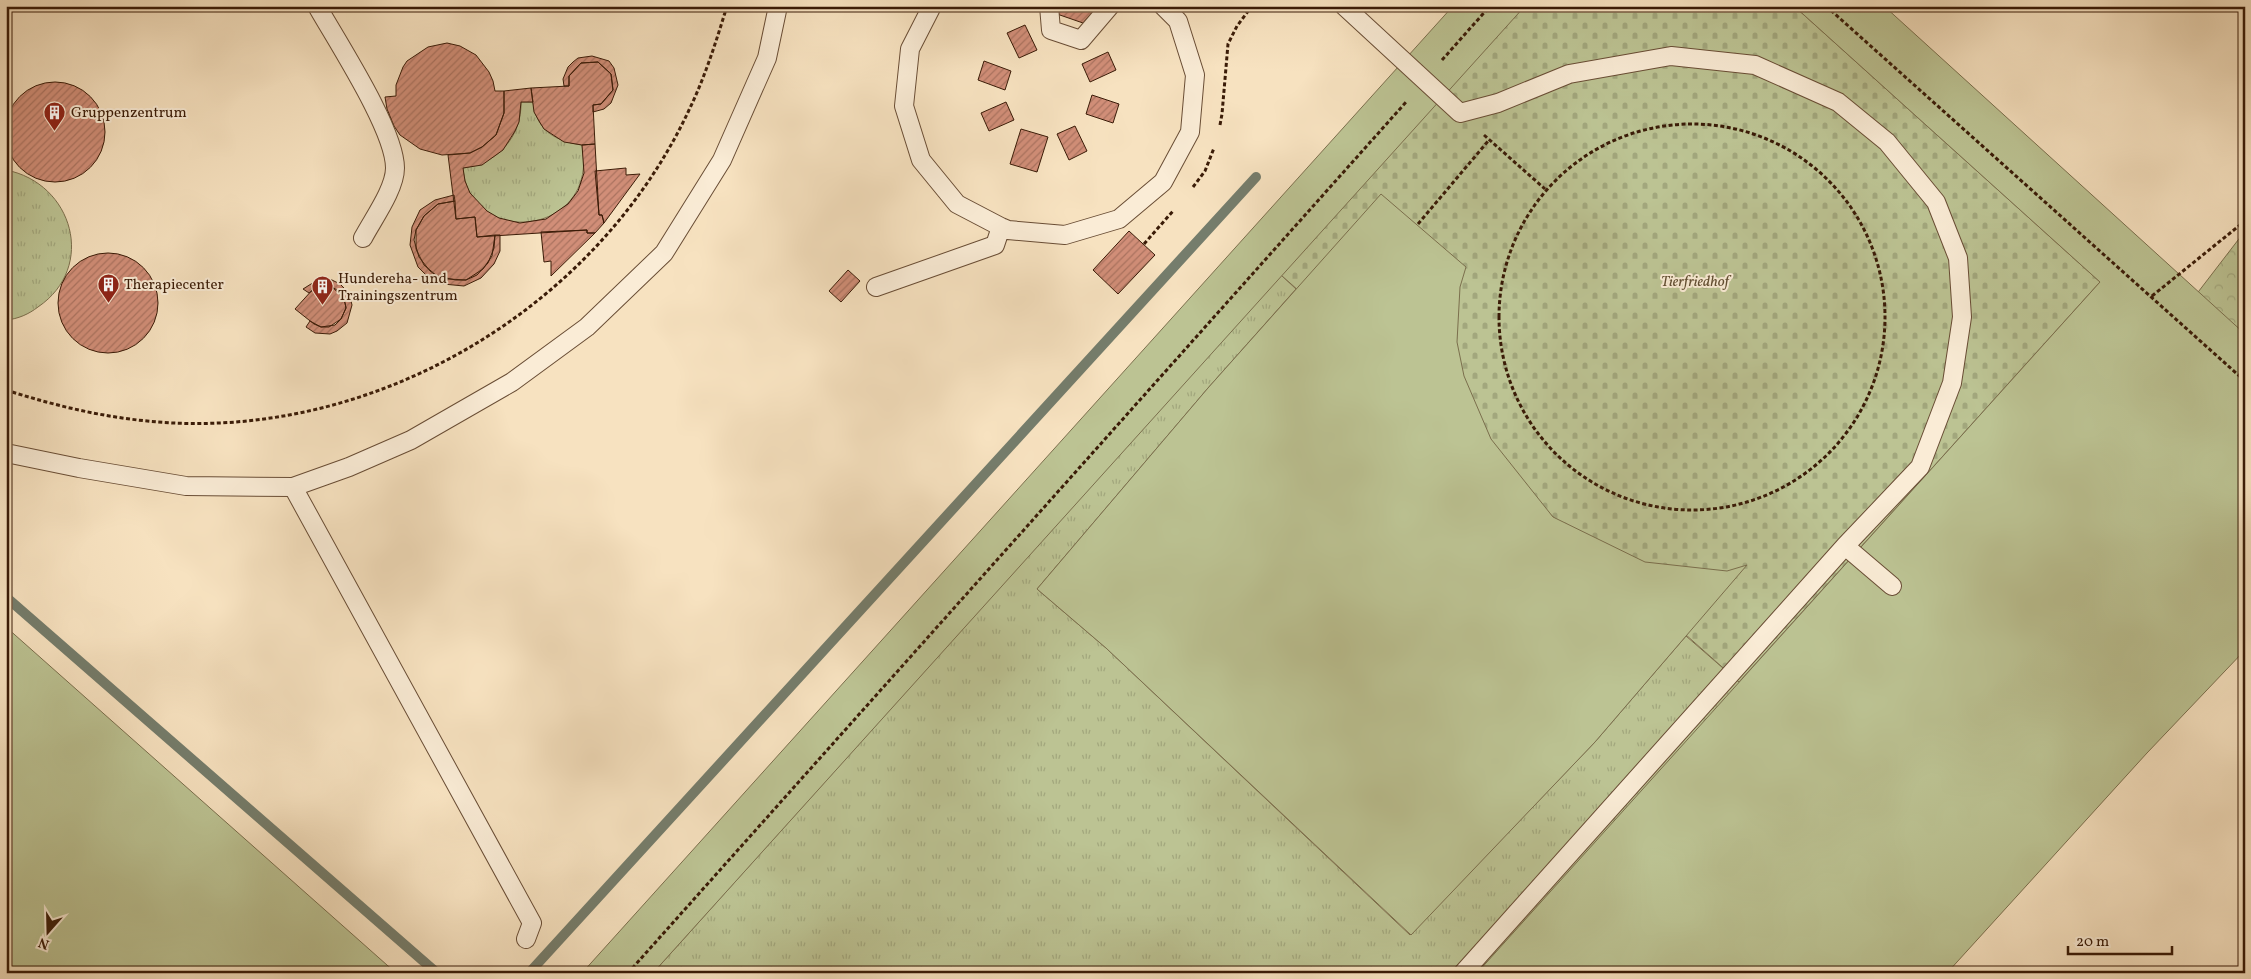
<svg xmlns="http://www.w3.org/2000/svg" width="2251" height="979" font-family="Vollkorn,serif">
  <style>
    .grass { fill: url(#grass-tufts); stroke: #7b6f4d }
    .forest { fill: url(#forest-crowns); stroke: #7b6f4d }
    .cemetery { fill: url(#cemetery-stones); stroke: #7b6f4d }
    .green { fill: #bcc393; stroke: #7b6f4d }
    .lines { fill: none; stroke-linecap: round; stroke-linejoin: round }
    .stream { stroke: #757d6c; stroke-width: 10 }
    .building { fill: url(#building-hatch); stroke: #3a1b07 }
    .service-casing { stroke: #694d35; stroke-width: 20 }
    .path { stroke: #3a1b07; stroke-width: 3; stroke-dasharray: 4 2.5; stroke-linecap: butt }
    .service { stroke: #faecd6; stroke-width: 18 }
    .labels { text-anchor: middle; stroke-width: 4; stroke-linejoin: round; paint-order: stroke }
    .poi-label { font-size: 15px; fill: #3a1b07; stroke: #faecd6; text-anchor: start }
    .park-label { font-size: 15px; font-style: italic; fill: #614d31; stroke: #faecd6 }
  </style>
  <defs>
    <pattern id="grass-tufts" width="24" height="20" patternUnits="userSpaceOnUse" patternTransform="scale(1.25)"><rect width="24" height="20" fill="#bcc393"/><path d="M3 7l-1-3M5 7V3M7 7l1-3M15 17l-1-3M17 17v-4M19 17l1-3" fill="none" stroke="#a2a77d"/></pattern>
    <pattern id="forest-crowns" width="20" height="18" patternUnits="userSpaceOnUse" patternTransform="scale(1.25)"><rect width="20" height="18" fill="#bcc393"/><path d="M2 6a3 3 0 1 1 6 0M12 15a3 3 0 1 1 6 0" fill="none" stroke="#a2a77d"/></pattern>
    <pattern id="cemetery-stones" width="16" height="16" patternUnits="userSpaceOnUse" patternTransform="scale(1.25)"><rect width="16" height="16" fill="#bcc393"/><path d="M2 7V4a2 2 0 0 1 4 0v3zM10 15v-3a2 2 0 0 1 4 0v3z" fill="#a2a77d"/></pattern>
    <pattern id="building-hatch" width="6" height="6" patternUnits="userSpaceOnUse" patternTransform="scale(1.25)"><rect width="6" height="6" fill="#d18e78"/><path d="M-1 1l2-2M0 6l6-6M5 7l2-2" fill="none" stroke="#ab7360"/></pattern>
  </defs>
  <rect width="100%" height="100%" fill="#f7e2c0"/>
  <filter id="stains"><feTurbulence type="fractalNoise" baseFrequency=".004" numOctaves="4"/><feColorMatrix values="0 0 0 0 .2 0 0 0 0 .09 0 0 0 0 .02 0 0 0 .5 -.17"/></filter>
  <radialGradient id="worn" r=".72"><stop offset=".6" stop-color="#630" stop-opacity="0"/><stop offset="1" stop-color="#630" stop-opacity=".3"/></radialGradient>
  <path class="grass" d="M521,102H533C537,131 555,141 582,145C600,236 469,250 463,168C497,164 522,137 521,102Z
    M6,170C73,183 97,267 38,307C29,314 18,319 6,320Z
    M1281,275L1296,289L1208,388L1037,589L1106,648L1410,935L1595,742L1686,636L1739,682L1943,973H653Z"/>
  <path class="forest" d="M2245,231V347L2192,300Z"/>
  <path class="cemetery" d="M1524,6H1794L2100,282L1739,682L1281,275Z"/>
  <path class="green" d="M1453,6H1525L653,973H582Z
    M1794,6H1884L2245,334V650L2147,753L1947,973H1477L2100,282Z
    M1381,194L1466,267L1460,287L1457,342L1464,376L1491,439L1553,517L1645,562L1727,571L1747,565L1595,742L1411,935L1106,648L1037,589L1208,388Z
    M6,627L396,973H6Z"/>
  <g class="lines">
    <path class="stream" d="M6,597L437,973
      M529,973L1256,177"/>
  </g>
  <path class="building" d="M1057,6H1098L1083,23L1057,14Z
    M1025,25L1037,50L1019,58L1007,33Z
    M447,43L460,46L476,55L489,72L493,81L495,91H504V113L496,135L482,147L470,153L442,155L420,149L400,135L394,126L387,109L385,97L396,96V85L403,67L407,61L428,47Z
    M1108,52L1116,70L1090,82L1082,64Z
    M592,56L609,61L614,68L618,85L611,103L604,109L593,112V105L601,104L613,90L611,74L598,62L581,63L569,76V86H564L563,79L568,67L573,62L578,58Z
    M984,61L1011,71L1005,90L978,80Z
    M598,62L611,74L613,90L601,104L593,105L595,144L582,145L564,142L544,129L539,121L534,112L531,88L569,86V76L581,63Z
    M5 132a50 50 0 1 1 100 0a50 50 0 1 1-100 0Z
    M531,88L533,102H521L519,122L515,131L503,150L482,165L463,168L465,181L470,193L487,211L499,218L520,223L546,219L568,204L578,191L584,173L582,145L595,144L599,215H602L604,223L595,233H587V230L477,237L475,217L456,219L448,155L470,153L482,147L496,135L504,113V91Z
    M1092,95L1119,104L1113,123L1086,114Z
    M1006,102L1014,120L989,131L981,113Z
    M1075,126L1087,151L1069,160L1057,134Z
    M1021,129L1048,137L1037,172L1010,164Z
    M626,168V175L640,174L604,223L602,215H599L595,171Z
    M454,195L455,201L438,204L424,216L416,230L414,240L419,257L430,271L437,276L456,280H466L483,269L492,256L495,235H500V251L494,264L481,278L464,286L443,284L428,277L418,267L410,245L412,227L420,210L435,200Z
    M455,201L456,219L475,217L477,237L495,235L494,248L488,263L477,275L466,280L448,279L437,276L424,265L416,249V230L424,216L438,204Z
    M587,230V233H595L551,276V261L544,262L541,232Z
    M1129,231L1155,255L1118,294L1093,270Z
    M58 303a50 50 0 1 1 100 0a50 50 0 1 1-100 0Z
    M848,270L860,281L841,302L829,291Z
    M319,279L332,280L340,284L349,293L352,305L347,323L337,331L330,334L315,333L306,327L310,321L321,327L335,325L341,319L346,308L344,298L332,287L319,286L309,293L303,289Z
    M319,286L332,287L337,290L345,303L346,308L341,319L329,327H321L314,324L295,309L314,288Z"/>
  <g class="lines">
    <defs>
      <path id="service" d="M317,6C338,43 395,130 395,168C395,189 373,219 363,238
        M932,6L910,49L904,106L921,160L957,204L1001,227L1008,230L1065,235L1119,219L1163,182L1190,132L1195,75L1178,21L1163,6
        M1049,6L1051,30L1081,40L1110,6
        M1344,6L1460,113L1498,103L1569,74L1671,56L1755,65L1838,102L1887,142L1936,202L1958,258L1962,317L1952,383L1920,467L1845,546L1463,973
        M876,287L995,245L1001,227
        M6,453L79,468L186,486L293,487L349,467L411,440L512,382L587,327L664,253L722,160L767,58L778,6
        M293,487L532,923L526,939
        M1845,546L1892,586"/>
    </defs>
    <use href="#service" class="service-casing"/>
    <path class="path" d="M1826,6L2245,381
      M1442,60L1490,6
      M1499 317a193 193 0 1 1 386 0a193 193 0 1 1-386 0Z
      M1220,125L1222,114L1228,44L1237,26L1252,6
      M1484,135L1545,189
      M1193,187L1205,171L1214,148
      M1418,224L1489,140
      M1144,244L1173,211
      M2152,296L2245,221
      M6,390C62,408 115,420 173,423C387,433 599,303 689,110C705,77 716,42 727,6
      M628,973L1407,101"/>
    <use href="#service" class="service"/>
  </g>
  <defs>
    <symbol id="building-pin" viewBox="-11 -11 22 30"><path d="M0 17L-7.5 6A9.5 9.5 0 1 1 7.5 6Z" fill="#8f2418" stroke="#faecd6"/><path d="M-4-6H4V6H1V3H-1V6H-4ZM-2.5-4.3h1.7v1.8h-1.7ZM.8-4.3h1.7v1.8H.8ZM-2.5-1h1.7V.8h-1.7ZM.8-1h1.7V.8H.8Z" fill="#fff"/></symbol>
  </defs>
  <g fill-rule="evenodd">
    <use href="#building-pin" x="42" y="100" width="25" height="34"/>
    <use href="#building-pin" x="96" y="272" width="25" height="34"/>
    <use href="#building-pin" x="310" y="274" width="25" height="34"/>
  </g>
  <g class="labels">
    <g class="poi-label">
      <text x="71" y="117">Gruppenzentrum</text>
      <text x="338" y="283">Hundereha- und<tspan x="338" dy="17">Trainingszentrum</tspan></text>
      <text x="124" y="289">Therapiecenter</text>
    </g>
    <g class="park-label">
      <text x="1695" y="286">Tierfriedhof</text>
    </g>
  </g>
  <rect width="2251" height="979" fill="none" stroke="#f7e2c0" stroke-width="25"/>
  <rect x="8" y="8" width="2236" height="964" fill="none" stroke="#3a1b07" stroke-width="2.5"/>
  <rect x="12" y="12" width="2226" height="954" fill="none" stroke="#3a1b07"/>
  <g transform="translate(48 932) rotate(200)" stroke="#faecd6" stroke-width="4" paint-order="stroke">
  <path d="M0-4L9 19L0 12L-9 19Z" fill="#3a1b07"/>
  <text y="-8" font-size="14" font-weight="bold" text-anchor="middle" fill="#3a1b07">N</text>
  </g>
  <path d="M2068 946v8h104v-8" fill="none" stroke="#3a1b07" stroke-width="2.5"/>
  <text x="2076" y="946" font-size="15" fill="#3a1b07" stroke="#faecd6" stroke-width="4" paint-order="stroke">20 m</text>
  <rect width="100%" height="100%" filter="url(#stains)"/>
  <rect width="100%" height="100%" fill="url(#worn)"/>
</svg>
